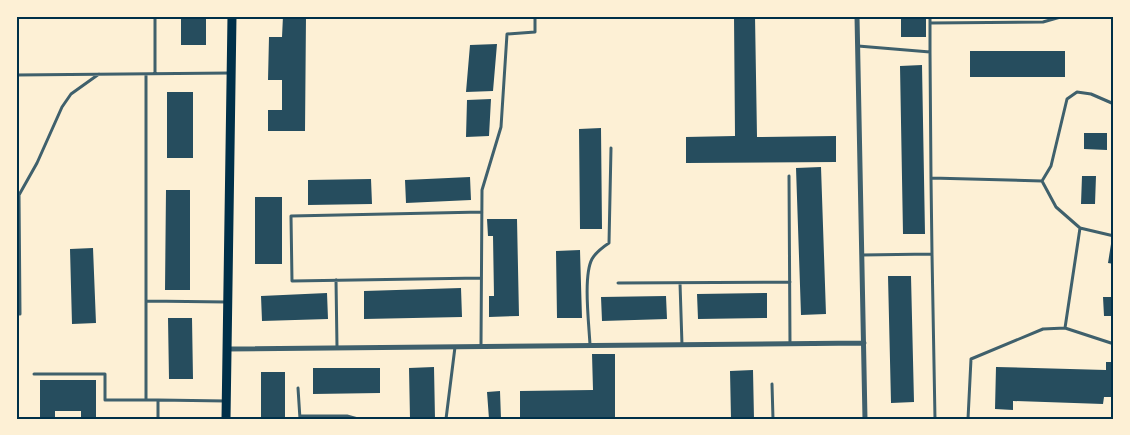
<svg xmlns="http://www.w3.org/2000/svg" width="1130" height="435" font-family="'Sofia Sans Condensed',sans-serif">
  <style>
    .building { fill: #264d5e }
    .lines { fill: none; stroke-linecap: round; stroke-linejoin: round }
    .service { stroke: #3f606c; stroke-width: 3 }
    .minor { stroke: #3f606c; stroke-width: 5 }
    .secondary { stroke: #003049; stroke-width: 9 }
    .neatline { fill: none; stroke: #003049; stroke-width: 2 }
  </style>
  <rect width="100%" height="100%" fill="#fdf0d5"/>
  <path class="building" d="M181,16H206V45H181Z
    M283,16H306L305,131H268V110H282V80H268L269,37H282Z
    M488,16H530V19H488Z
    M734,16H755L757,137L836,136V162L686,163V137L735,136Z
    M901,16H926V37H901Z
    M497,44L493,91L466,92L470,45Z
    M970,51H1065V77H970Z
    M922,65L925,234H903L900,66Z
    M167,92H193V158H167Z
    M491,99L489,136L466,137L467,100Z
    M601,128L602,229H580L579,129Z
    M1084,133H1107V150L1084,149Z
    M821,167L826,314L801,315L796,168Z
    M1082,176H1096L1095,204H1081Z
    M470,177L471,200L406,203L405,180Z
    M371,179L372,204L308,205V180Z
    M166,190H190V290H165Z
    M255,197H282V264H255Z
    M487,219H517L519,316L489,317V296H494L493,236H488Z
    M1111,244H1114V264L1108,263Z
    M93,248L96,323L72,324L70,249Z
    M580,250L582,318H557L556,251Z
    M888,276H911L914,402L891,403Z
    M461,288L462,317L364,319V291Z
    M327,293L328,319L262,321L261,296Z
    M767,293V318L698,319L697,294Z
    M666,296L667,319L602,321L601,297Z
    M1103,297H1114V316H1104Z
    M168,318H192L193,379H169Z
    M592,354H615V419H520V391L593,390Z
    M1106,362H1114V397H1104L1103,404L1013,401V410L995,409L996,367L1106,370Z
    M434,367L435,419H410L409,368Z
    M313,368H380V393L313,394Z
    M753,370L754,419H731L730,371Z
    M261,372H285V419H261Z
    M40,380H96V419H81V411H55V419H40Z
    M500,391L501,419H489L487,392Z"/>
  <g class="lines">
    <path class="service" d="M16,16L17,75
      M155,16V73
      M930,23V16
      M858,46L930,52V23L1043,22L1064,16
      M930,52L931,178
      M146,74V400
      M16,75L231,73
      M789,176L790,344
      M1042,181L1056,207L1080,228L1114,236
      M932,254L935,419
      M862,255L932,254L931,178L1042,181L1051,166L1067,99L1077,92L1091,94L1114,104
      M481,278L292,281L291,216L482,212
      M336,280L337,347
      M618,283L790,282
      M680,283L682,345
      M146,301L227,302
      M16,314H20L19,195L37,163L62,107L71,94L99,74
      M1065,328L1080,228
      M481,345L482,190L501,127L507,34L535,32V16
      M590,345C589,324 583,276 592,259C596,252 603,247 609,243L611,148
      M34,374H105V400H158
      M772,384L773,419
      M298,388L300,419
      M300,416H347L358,419
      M158,419V400L226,401
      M446,419L455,347
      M968,419L971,359L1043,329L1065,328L1114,344"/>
    <path class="minor" d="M857,16L865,419
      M226,349L864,343"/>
    <path class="secondary" d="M226,419L232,16"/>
  </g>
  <rect width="1130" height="435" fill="none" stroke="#fdf0d5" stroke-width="35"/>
  <rect x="18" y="18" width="1094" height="400" class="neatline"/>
</svg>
